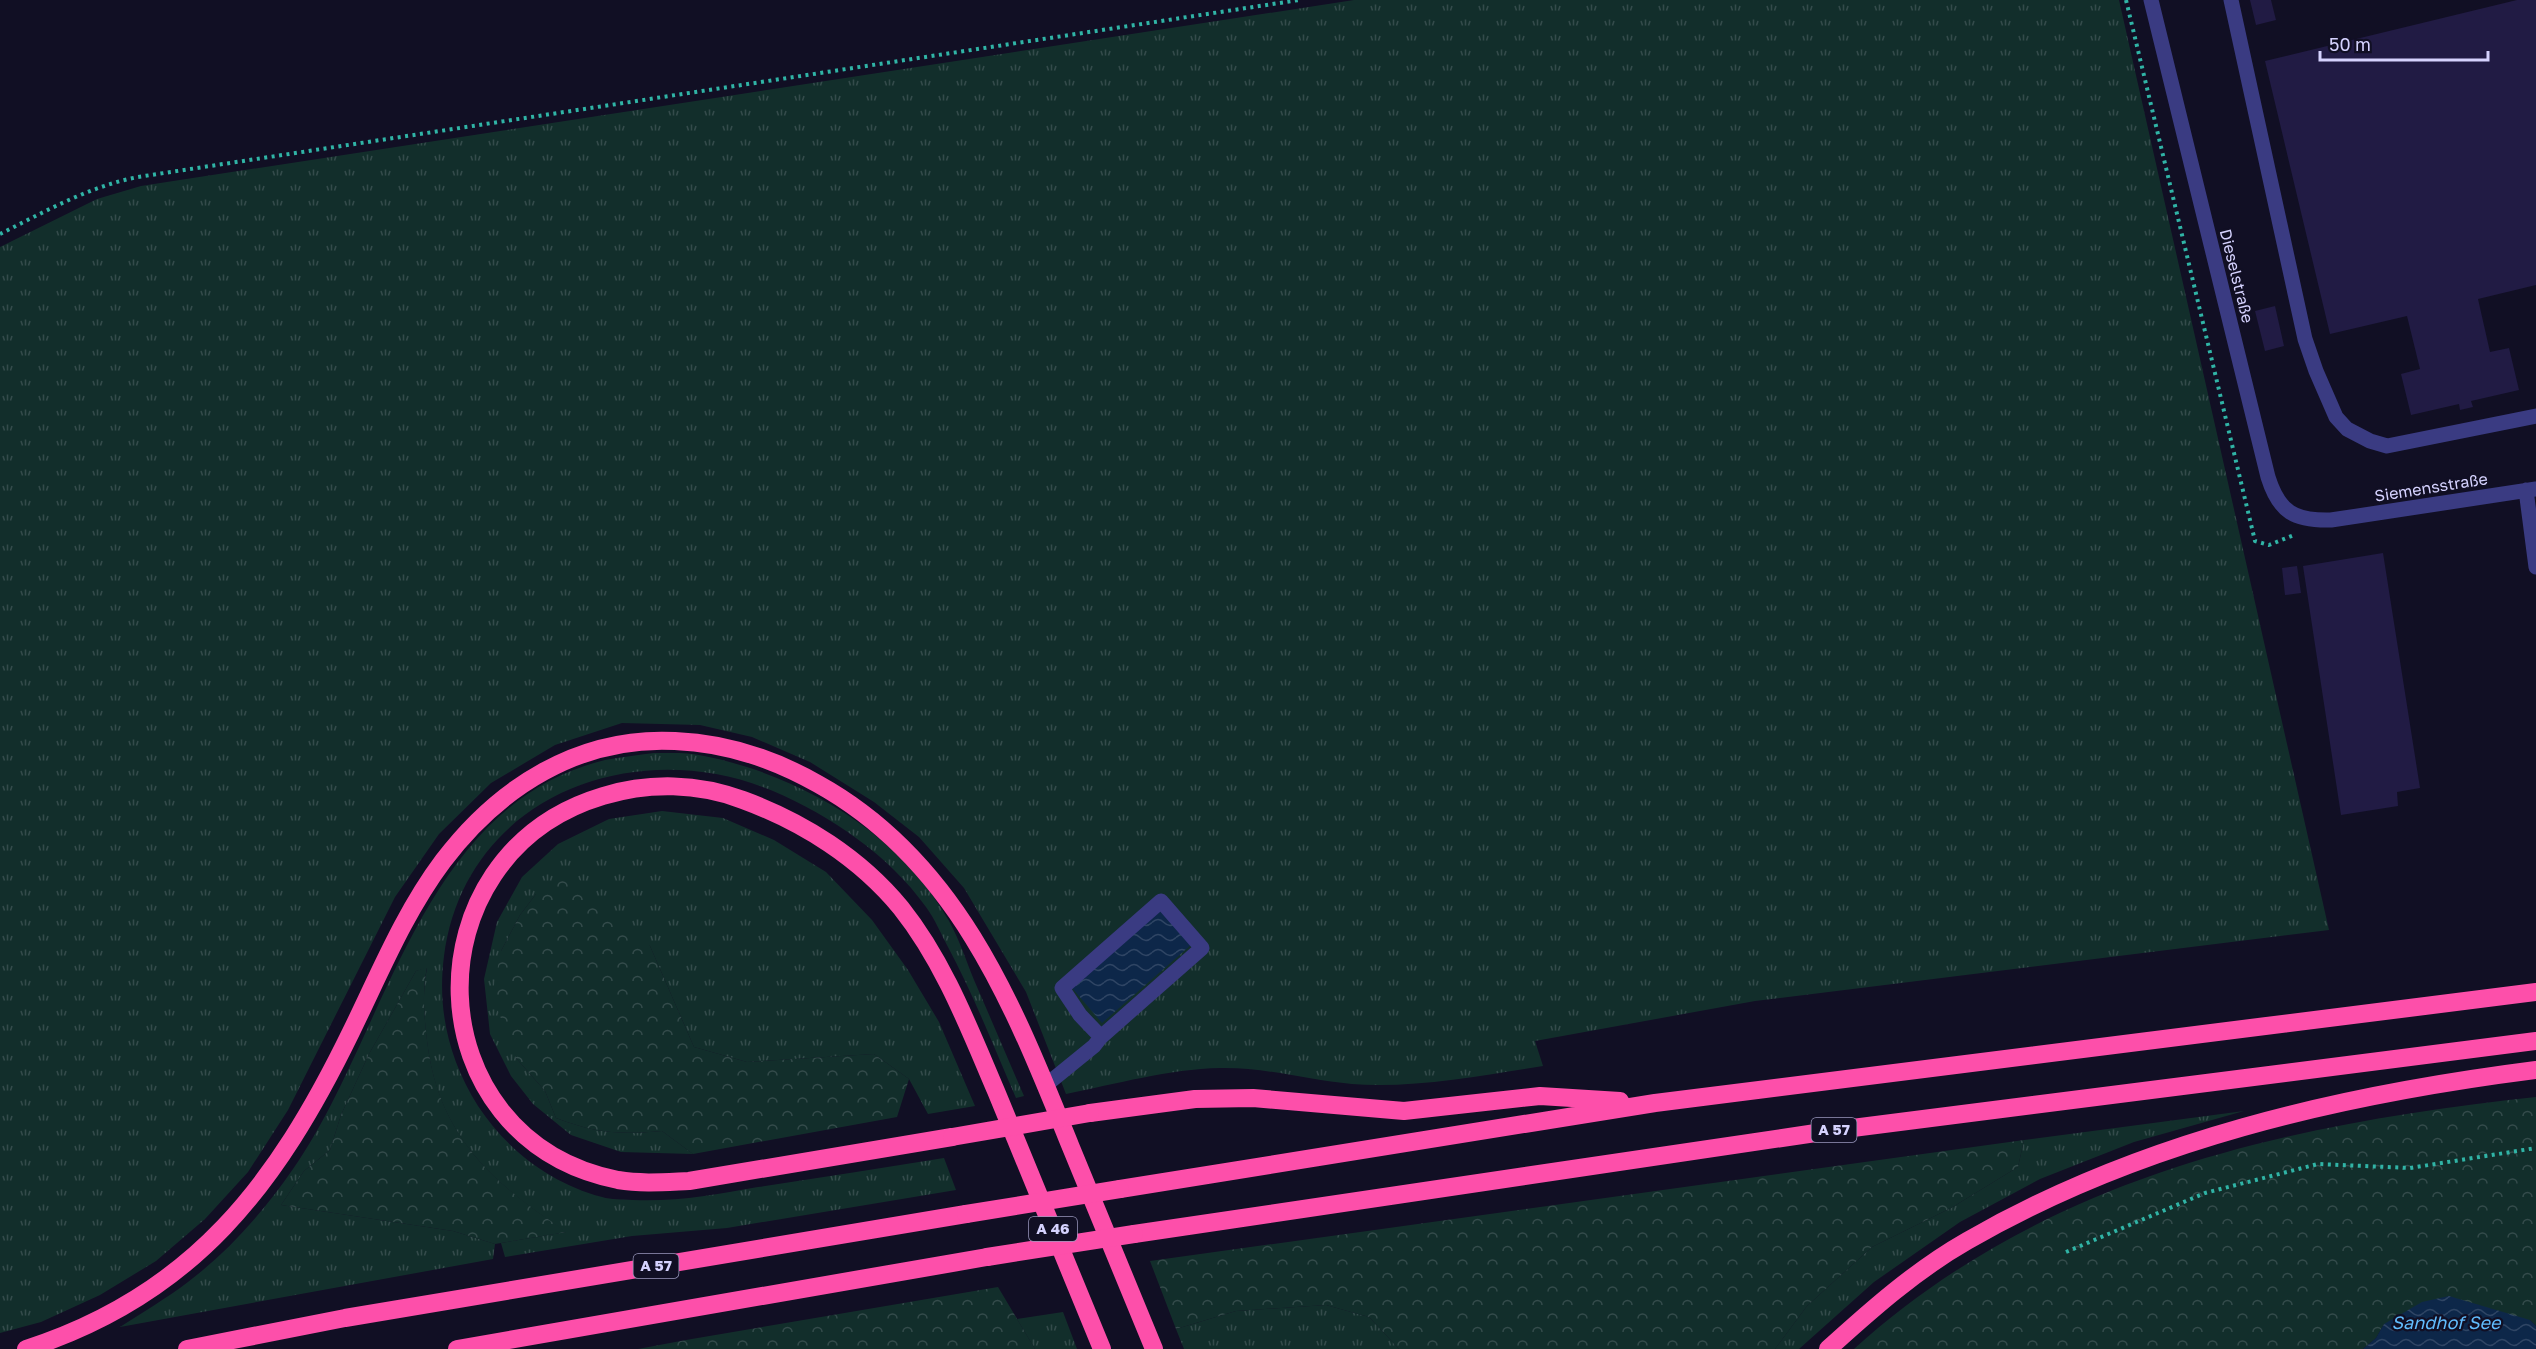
<svg xmlns="http://www.w3.org/2000/svg" width="2536" height="1349" font-family="'Golos Text',sans-serif">
  <style>
    .grass { fill: url(#grass-tufts) }
    .forest { fill: url(#forest-crowns) }
    .water { fill: url(#water-waves) }
    .building { fill: #211b44 }
    .lines { fill: none; stroke-linecap: round; stroke-linejoin: round }
    .path { stroke: #30b4a6; stroke-width: 4; stroke-dasharray: 3 4.5; stroke-linecap: butt }
    .minor { stroke: #3a3b82; stroke-width: 15 }
    .highway { stroke: #fd4faa; stroke-width: 18 }
    .highway-bridge { stroke: #fd4faa; stroke-width: 18 }
    .labels { text-anchor: middle; stroke-width: 4.5; stroke-linejoin: round; paint-order: stroke }
    .shield { fill: #110f24; stroke: #9a98bd; stroke-width: 1.5 }
    .shield-label { font-size: 15px; font-weight: bold; fill: #d5d2fe }
    .street-label { font-size: 16px; fill: #d5d2fe; stroke: #110f24 }
    .water-label { font-size: 18px; font-style: italic; fill: #61bcfd; stroke: #110f24 }
  </style>
  <defs>
    <pattern id="grass-tufts" width="24" height="20" patternUnits="userSpaceOnUse" patternTransform="scale(1.5)"><rect width="24" height="20" fill="#122e2b"/><path d="M3 7l-1-3M5 7V3M7 7l1-3M15 17l-1-3M17 17v-4M19 17l1-3" fill="none" stroke="#344b4b"/></pattern>
    <pattern id="forest-crowns" width="20" height="18" patternUnits="userSpaceOnUse" patternTransform="scale(1.5)"><rect width="20" height="18" fill="#122e2b"/><path d="M2 6a3 3 0 1 1 6 0M12 15a3 3 0 1 1 6 0" fill="none" stroke="#344b4b"/></pattern>
    <pattern id="water-waves" width="16" height="10" patternUnits="userSpaceOnUse" patternTransform="scale(1.5)"><rect width="16" height="10" fill="#0d2749"/><path d="M0 5q4-4 8 0t8 0" fill="none" stroke="#2f4564"/></pattern>
  </defs>
  <rect width="100%" height="100%" fill="#110f24"/>
  <path class="grass" d="M1354,0H2119L2329,930L1755,1001L1535,1041L1543,1066C1484,1075 1412,1089 1352,1084C1307,1080 1265,1067 1220,1068C1169,1069 1116,1084 1066,1094L1026,992L964,888L919,837L874,802L810,762L752,737L700,725L622,723L555,745L491,783L439,834L395,897L288,1110L248,1172L205,1219L156,1261L100,1295L41,1322L0,1333V247L97,199L141,186Z
    M654,753C670,753 688,752 704,756C800,775 900,833 949,921C959,939 966,960 974,980C991,1019 1007,1057 1024,1096L1016,1098C994,1047 974,996 948,947C941,934 935,919 926,907C889,855 831,816 773,791C634,733 465,796 444,956C437,1010 449,1060 478,1106C507,1150 550,1183 602,1197C611,1200 622,1199 632,1200C677,1202 714,1195 758,1187C820,1178 882,1168 944,1158L956,1190L727,1228L632,1236L505,1257L501,1243L566,1232C491,1182 438,1135 427,1041C424,1016 422,993 427,968L416,971L369,1054L341,1115L330,1150L304,1171L281,1205L453,1231L495,1244L493,1259L120,1327C143,1312 167,1298 188,1282C229,1251 264,1211 293,1169C387,1035 419,805 605,760C621,757 638,755 654,753Z
    M662,811L723,818L774,840L826,872L872,920L908,970L939,1022L975,1106L928,1114L909,1079L874,1054L747,1062L694,1047L650,946L536,894L520,915L501,951L516,1058L545,1091L556,1118C595,1133 621,1135 662,1131L693,1154L621,1152L571,1135L533,1104L511,1076L490,1034L484,979L497,922L522,877L558,844L609,819Z
    M2244,1111L2134,1142L2040,1179L1960,1222L1874,1282L1799,1349H1775L1807,1306L1872,1247L1951,1208L2018,1167L2024,1140Z
    M1326,1305L1369,1317L1399,1349H1184L1176,1329L1236,1311Z
    M1063,1312L1077,1349H1035L1017,1319Z"/>
  <path class="forest" d="M572,873L650,946L694,1047L747,1062L874,1054L909,1079L897,1117L693,1154L662,1131C620,1135 595,1133 556,1118L545,1091L516,1058L492,995L501,951L520,915L536,894Z
    M427,967C422,992 424,1015 427,1040C438,1135 491,1182 567,1232L495,1244L453,1231L281,1205L304,1171L330,1150L341,1115L369,1054L416,971Z
    M2536,1097V1326L2530,1320L2384,1324L2376,1338L2363,1349H1854C2045,1176 2287,1124 2536,1097Z
    M2024,1140L2018,1167L1951,1208L1872,1247L1807,1306L1775,1349H1399L1369,1317L1326,1305L1236,1311L1176,1329L1150,1261Z
    M998,1287L1035,1349H638L686,1340Z"/>
  <path class="water" d="M1162,909L1192,944L1102,1023L1072,988Z
    M2449,1296L2530,1320L2536,1326V1349H2363L2376,1338L2384,1324L2422,1302Z"/>
  <path class="building" d="M2250,0H2271L2276,20L2256,25Z
    M2517,0H2536V285L2478,299L2490,352L2509,348L2519,390L2471,401L2473,407L2460,410L2459,404L2411,415L2401,374L2420,369L2407,316L2330,334L2265,61Z
    M2275,306L2284,346L2265,351L2255,311Z
    M2383,553L2420,788L2397,792L2398,806L2341,815L2303,566Z
    M2297,566L2301,593L2285,595L2282,568Z"/>
  <g class="lines">
    <path class="path" d="M2126,0L2255,541L2269,545L2294,535
      M0,234C44,212 90,186 138,177L1299,0
      M2066,1252L2205,1193L2318,1164L2410,1168L2536,1148"/>
    <path class="minor" d="M2151,0L2268,477C2279,512 2294,521 2331,520L2536,489
      M2231,0L2305,339L2316,371L2336,417L2347,429L2370,441L2387,446L2536,416
      M2526,490L2536,567
      M1046,1085L1094,1046L1101,1037L1202,948L1161,901L1062,988L1080,1015L1101,1037"/>
    <path class="highway" d="M1090,1113L1195,1099L1253,1098L1404,1111L1540,1096L1620,1101
      M952,1137L689,1181C665,1182 642,1184 618,1180C413,1139 406,855 603,796C649,782 698,783 743,800C803,822 860,858 901,908C944,962 969,1028 996,1091C1032,1177 1067,1263 1102,1349
      M1120,1189L1655,1103L2536,992
      M1134,1234L1829,1131L2536,1041
      M26,1349C194,1295 277,1184 351,1032C379,975 404,913 443,861C499,787 579,736 675,741C726,743 774,759 818,784C957,861 1013,1004 1070,1145C1098,1213 1126,1281 1154,1349
      M187,1349L345,1318L966,1214
      M457,1349L987,1257
      M1828,1349C1871,1310 1916,1270 1967,1241C2140,1141 2339,1095 2536,1070"/>
    <path class="highway-bridge" d="M952,1137L1090,1113
      M966,1214L1120,1189
      M987,1257L1134,1234"/>
  </g>
  <g class="labels">
    <g class="shield">
      <rect x="1811.5" y="1118" width="45" height="24" rx="4.5"/>
      <rect x="1029" y="1217" width="48" height="24" rx="4.5"/>
      <rect x="633.5" y="1254" width="45" height="24" rx="4.5"/>
    </g>
    <g class="shield-label">
      <text x="1834" y="1135">A 57</text>
      <text x="1053" y="1234">A 46</text>
      <text x="656" y="1271">A 57</text>
    </g>
    <g class="street-label">
      <text transform="translate(2237 276) rotate(76)" y="6">Dieselstraße</text>
      <text transform="translate(2431 487) rotate(-9)" y="6">Siemensstraße</text>
    </g>
    <g class="water-label">
      <text x="2446" y="1329">Sandhof See</text>
    </g>
  </g>
  <path d="M2320 51v9h168v-9" fill="none" stroke="#d5d2fe" stroke-width="3"/>
  <text x="2329" y="51" font-size="18" fill="#d5d2fe" stroke="#110f24" stroke-width="4.5" paint-order="stroke">50 m</text>
</svg>
